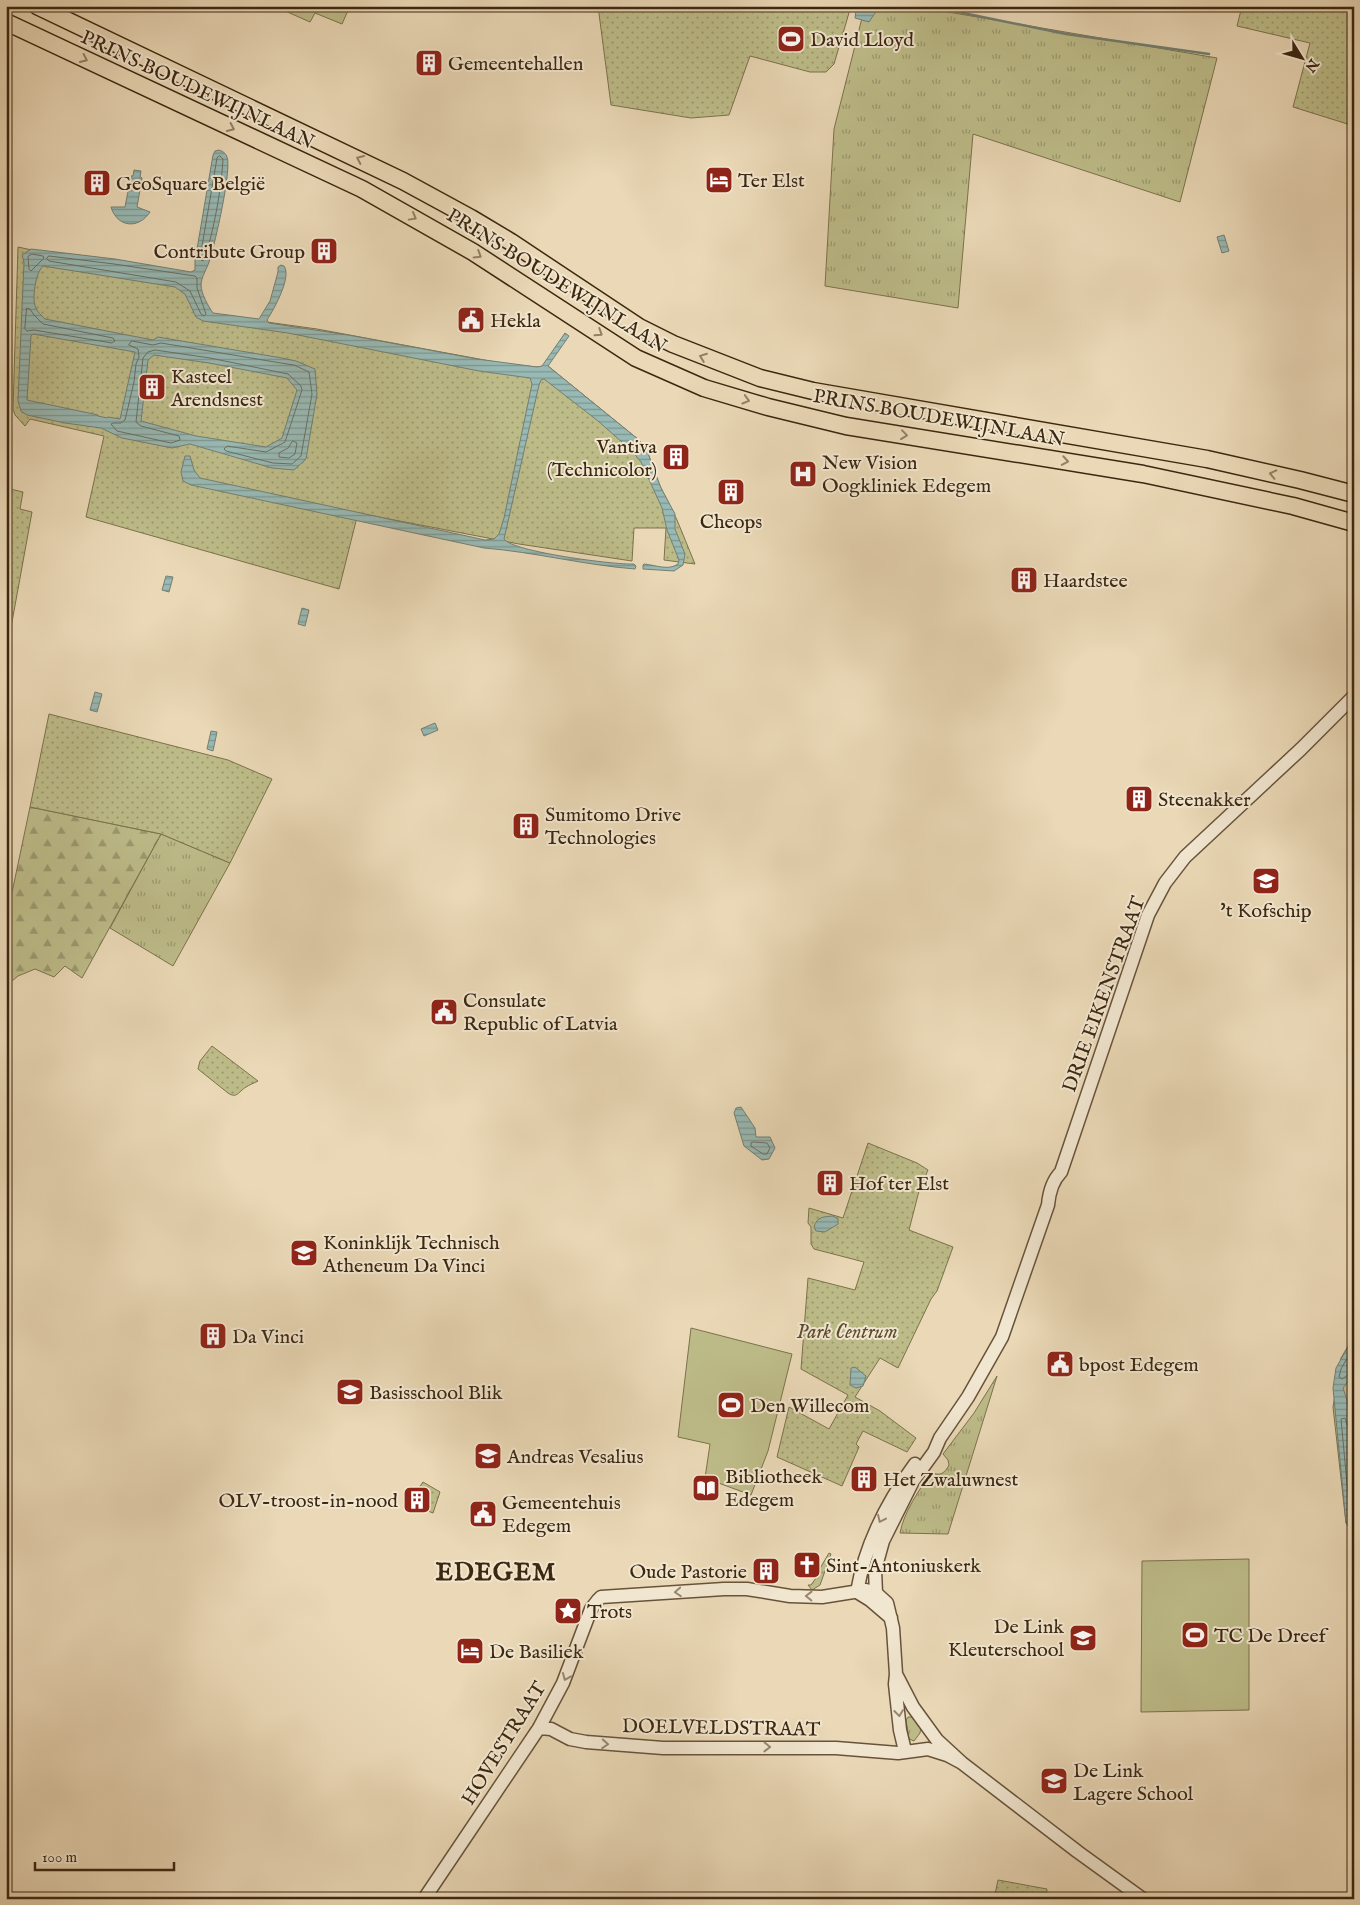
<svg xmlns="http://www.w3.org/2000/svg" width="1360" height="1905" font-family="'IM FELL English',serif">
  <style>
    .grass { fill: url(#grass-tufts); stroke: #7c724c }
    .forest { fill: url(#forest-firs); stroke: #7c724c }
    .park { fill: url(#park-dots); stroke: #7c724c }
    .pitch { fill: #bdbc89; stroke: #7c724c }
    .water { fill: url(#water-rules); stroke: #737f72; fill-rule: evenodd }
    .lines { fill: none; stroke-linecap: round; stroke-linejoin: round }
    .shore { stroke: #6a7062; stroke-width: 1 }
    .stream { stroke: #737f72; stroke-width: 2.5 }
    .minor-casing { stroke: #68533a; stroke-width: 15 }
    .major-casing { stroke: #3c2710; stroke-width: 19 }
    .minor { stroke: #f1e6d0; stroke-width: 12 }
    .major { stroke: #ead8b6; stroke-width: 16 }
    .oneway { stroke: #938063 }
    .oneway2 { stroke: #968670 }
    .labels { text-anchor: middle; stroke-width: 4; stroke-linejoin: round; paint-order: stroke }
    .poi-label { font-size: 20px; fill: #3c2710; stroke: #f1e6d0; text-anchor: start }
    .street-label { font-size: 20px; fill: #3c2710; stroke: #f1e6d0 }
    .park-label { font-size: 20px; font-style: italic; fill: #5c4c2e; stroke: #f1e6d0 }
    .district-label { font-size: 25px; font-weight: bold; letter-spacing: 1px; fill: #3c2710; stroke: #f1e6d0 }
  </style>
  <defs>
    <pattern id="grass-tufts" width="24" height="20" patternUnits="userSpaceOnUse" patternTransform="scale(1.25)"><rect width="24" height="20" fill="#bdbc89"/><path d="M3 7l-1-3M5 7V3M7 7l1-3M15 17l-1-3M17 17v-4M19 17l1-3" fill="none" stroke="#9b996f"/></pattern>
    <pattern id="forest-firs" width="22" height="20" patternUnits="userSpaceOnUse" patternTransform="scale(1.25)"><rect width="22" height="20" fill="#bdbc89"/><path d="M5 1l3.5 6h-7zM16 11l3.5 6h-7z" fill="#9b996f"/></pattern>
    <pattern id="park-dots" width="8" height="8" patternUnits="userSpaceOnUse" patternTransform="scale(1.25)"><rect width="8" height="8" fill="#bdbc89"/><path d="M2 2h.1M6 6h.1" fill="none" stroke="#9b996f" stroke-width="1.8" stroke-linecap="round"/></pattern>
    <pattern id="water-rules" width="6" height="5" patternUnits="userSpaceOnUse" patternTransform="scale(1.25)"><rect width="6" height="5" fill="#98b9b4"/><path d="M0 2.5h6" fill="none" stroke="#7d9691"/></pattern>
  </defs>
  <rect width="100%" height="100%" fill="#ead8b6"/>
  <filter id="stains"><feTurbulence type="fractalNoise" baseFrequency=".004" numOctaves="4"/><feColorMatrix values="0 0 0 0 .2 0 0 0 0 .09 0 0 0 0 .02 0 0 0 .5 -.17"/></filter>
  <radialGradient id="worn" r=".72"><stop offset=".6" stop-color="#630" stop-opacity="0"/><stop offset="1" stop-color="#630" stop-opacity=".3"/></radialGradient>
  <path class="grass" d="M865,6H913L1217,58L1180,202L973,134L958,308L825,286L834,129Z
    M161,834L230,863L173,966L110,928Z
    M997,1376L948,1534L900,1533C904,1511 919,1491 931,1472C940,1477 945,1473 949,1465L948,1460L943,1454L974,1413Z
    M908,1717H912L921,1727L920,1733L914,1741L909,1739L906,1720Z"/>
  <path class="forest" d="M30,807L161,834L82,978L65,966L54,977L35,969L18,976L6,986V921Z
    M1354,1336V1523L1349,1527L1346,1523L1333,1407L1341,1358Z"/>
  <path class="park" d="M598,6H851L834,64L826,72H810L750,56L729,115L691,118L611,105Z
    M1242,6H1354V126L1293,107L1310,43L1237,26Z
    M18,247L195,285L194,312L317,329L506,364L537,367L548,366L639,440L646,448L659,484L677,520L695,564L664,560L666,528H634L632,561L519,544L358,513L339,589L86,517L104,436L30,419L25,426L15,415L13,409Z
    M6,488L23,492L20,509L32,512L6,655Z
    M49,714L228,760L272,779L230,863L161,834L30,807Z
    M212,1046L258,1081C254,1083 249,1085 246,1087C238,1092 237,1099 228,1093L198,1069L200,1061Z
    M868,1143L917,1163L928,1170L919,1191L909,1230L953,1247L937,1291L931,1299L898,1368L880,1358L855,1397L880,1411L916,1438L907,1452L863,1431L856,1444L859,1447L842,1486L777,1457L789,1407L829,1429L848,1395L801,1369L808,1278L855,1290L864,1262L814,1249L811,1244V1227L808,1223L809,1208L843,1218Z
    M423,1482L440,1492L433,1513L418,1507L421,1497L415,1494Z
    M829,1553L831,1554L820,1585L812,1590L808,1585H811L821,1571L819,1570Z
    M998,1880L1047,1889L1046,1899H994Z"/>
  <path class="pitch" d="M274,6H350L342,24L315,13L310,22Z
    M691,1328L792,1354L768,1451L751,1495L705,1478L710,1444L678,1437Z
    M1249,1559V1710L1141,1712L1142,1561Z"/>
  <path class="water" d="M861,6H882L877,10L869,22L855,18L856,11Z
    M219,150C222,151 226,153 227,157C232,170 215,243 210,259C208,267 201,277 201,285C201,293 208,306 213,313L259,319L270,301L278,272V267L281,265L284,266C292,277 274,309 267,320L269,323L348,335L477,359L537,367L542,366L565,333L569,336L548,366L639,440L646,448L661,488L675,514V529L685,554L683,565L674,571L643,569V565L644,564C656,565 668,571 678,564L679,560L667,530L662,508L641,462L632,451L598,421L544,379L541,380L539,385L504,539C513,552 615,565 634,564L636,566L635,569C584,565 534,552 484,548L191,485L183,481L181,472L185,456H190L194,470L200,478L485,540L494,539L499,534L504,518L532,384L530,378L479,371L288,333L203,321L196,317L185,294L175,287L43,266C36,272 32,296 35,306C37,312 41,315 45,319L153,340L158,337L282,358L296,361L315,369L317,394L306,459L294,470L272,468L190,444L172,448L122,438L101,428L65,423L27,415L21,411L18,401L24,262L22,255L31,249L115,259L191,272L195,270V261L213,155L215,151ZM33,334L135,352L120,419L108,417L107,418L98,416V415L27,400L31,336ZM154,355L209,363L287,378L297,390L282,438L266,447L196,436L141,421L148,360Z
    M134,170L141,171L140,177L142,178L137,207L150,212C138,230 117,227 111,207H125L131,176H133Z
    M1224,235L1229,251L1222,253L1217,237Z
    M166,576L173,577L169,592L162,590Z
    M302,608L309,610L305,626L298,624Z
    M95,692L102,694L97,712L90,710Z
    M435,723L438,730L424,736L421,729Z
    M211,731L217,732L213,751L207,749Z
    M741,1107L755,1128L756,1137H770L775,1148L769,1159L762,1160L744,1146L734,1113L736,1108Z
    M833,1216L838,1219V1224L825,1232L816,1231L814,1227C817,1216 824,1217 833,1216Z
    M1354,1336V1379H1350L1343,1388L1347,1400L1354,1439V1523L1349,1527L1346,1523L1333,1388L1336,1368Z
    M855,1367L866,1376L863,1386L856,1388L850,1385L851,1368Z
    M1351,1553L1354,1555V1601L1349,1554Z"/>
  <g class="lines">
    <path class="shore" d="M220,156L223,159C221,193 214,227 205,259L202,261L200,258L217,158Z
      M32,254L43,256L44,258L31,271L29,269L28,257Z
      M49,256L114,264L195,276L197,278V288L206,314L204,316L201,314L190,291L176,282L49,261L47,259Z
      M27,308L30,309L34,315L43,324L113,338L115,341L112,343L34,330L27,331L25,329Z
      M132,341L153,345L161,343L281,363L294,365L309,372L312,394L301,456L292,464L273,463L226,451L224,449L227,446L266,452L285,442L302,390L301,386L288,374L210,358L155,350L148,352L143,358L136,422L141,426L179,436L180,440L171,443L117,431L111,424L113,423H121L125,420L134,382L136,364L139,357L138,349L129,345Z
      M293,441L297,443L295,454L289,458L279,457V453L288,448Z
      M754,1142L767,1143L770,1148L767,1154H763L751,1146V1143Z
      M1354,1346L1341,1369L1339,1377L1342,1379L1348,1375L1354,1374
      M1354,1429L1348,1427L1345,1418L1341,1419L1350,1516L1354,1519
      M1354,1436H1350L1349,1438L1354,1489"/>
    <path class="stream" d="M929,6L1066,34L1209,54"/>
    <defs>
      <path id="minor" d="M857,1592C865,1545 887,1502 915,1464
        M857,1592L870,1600L891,1618
        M876,1593L875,1570L883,1541L913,1481L934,1452L940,1438L968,1397L1002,1337L1048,1205C1049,1194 1053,1180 1061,1172L1148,915L1165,883L1185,857L1301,749L1354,696
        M897,1676L913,1707L937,1740L962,1763L1078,1852L1143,1899
        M539,1728L551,1729L570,1739L586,1742L663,1748H836L898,1753L928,1749L947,1755L962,1763
        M424,1899L539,1728L563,1683L591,1609L598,1600L601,1597L724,1589H747L790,1596L822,1597L866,1590L876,1593L887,1603L893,1628L896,1674L895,1684L900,1730L905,1751"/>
      <path id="major" d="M37,6L403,181L471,218L511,242L639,327L673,344L760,378L813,391L1207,459L1300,480L1354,494
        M6,22L362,189L473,252L636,358L704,388L768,407L846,426L1143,474L1293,506L1354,523"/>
    </defs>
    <use href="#minor" class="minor-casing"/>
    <use href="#major" class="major-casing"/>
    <use href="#minor" class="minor"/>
    <use href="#major" class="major"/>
  </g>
  <defs><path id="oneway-chevron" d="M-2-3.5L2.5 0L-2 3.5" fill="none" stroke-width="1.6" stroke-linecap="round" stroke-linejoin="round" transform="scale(1.25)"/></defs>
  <g class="oneway">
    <use href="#oneway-chevron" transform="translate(84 59) rotate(25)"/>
    <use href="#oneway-chevron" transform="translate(231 128) rotate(25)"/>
    <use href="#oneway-chevron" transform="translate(360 159) rotate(-155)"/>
    <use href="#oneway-chevron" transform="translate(413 217) rotate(29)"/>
    <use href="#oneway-chevron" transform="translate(478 255) rotate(32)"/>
    <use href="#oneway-chevron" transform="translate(599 333) rotate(33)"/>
    <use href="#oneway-chevron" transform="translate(703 357) rotate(-159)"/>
    <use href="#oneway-chevron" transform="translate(746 400) rotate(16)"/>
    <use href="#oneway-chevron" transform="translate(904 435) rotate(7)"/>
    <use href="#oneway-chevron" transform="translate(1065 461) rotate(10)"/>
    <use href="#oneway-chevron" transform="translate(1273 474) rotate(-167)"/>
  </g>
  <g class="oneway2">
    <use href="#oneway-chevron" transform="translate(881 1519) rotate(115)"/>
    <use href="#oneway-chevron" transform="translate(678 1592) rotate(176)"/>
    <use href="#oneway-chevron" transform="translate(809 1596) rotate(-179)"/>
    <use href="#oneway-chevron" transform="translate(566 1677) rotate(113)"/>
    <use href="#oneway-chevron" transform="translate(899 1713) rotate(83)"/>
    <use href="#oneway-chevron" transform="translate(605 1744) rotate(4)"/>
    <use href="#oneway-chevron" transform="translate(767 1747) rotate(1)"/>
  </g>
  <defs>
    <symbol id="stadium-square" viewBox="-11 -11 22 22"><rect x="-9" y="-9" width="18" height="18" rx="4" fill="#8f2418" stroke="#f1e6d0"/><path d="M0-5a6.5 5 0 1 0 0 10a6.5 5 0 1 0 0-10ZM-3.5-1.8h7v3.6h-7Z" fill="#fff"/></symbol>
    <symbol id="building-square" viewBox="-11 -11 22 22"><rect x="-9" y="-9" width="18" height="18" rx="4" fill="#8f2418" stroke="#f1e6d0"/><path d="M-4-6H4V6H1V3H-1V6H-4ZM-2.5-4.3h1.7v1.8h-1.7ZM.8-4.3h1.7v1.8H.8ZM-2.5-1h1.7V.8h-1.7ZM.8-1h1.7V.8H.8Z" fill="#fff"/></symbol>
    <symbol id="hotel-square" viewBox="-11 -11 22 22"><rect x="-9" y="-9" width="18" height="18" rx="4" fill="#8f2418" stroke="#f1e6d0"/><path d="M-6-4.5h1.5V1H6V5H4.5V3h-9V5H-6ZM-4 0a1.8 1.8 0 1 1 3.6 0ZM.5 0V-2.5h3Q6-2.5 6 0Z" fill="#fff"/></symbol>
    <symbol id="civic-square" viewBox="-11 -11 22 22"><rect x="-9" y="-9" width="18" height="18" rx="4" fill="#8f2418" stroke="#f1e6d0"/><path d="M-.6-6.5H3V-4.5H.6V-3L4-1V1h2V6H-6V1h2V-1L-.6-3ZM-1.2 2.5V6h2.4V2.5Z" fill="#fff"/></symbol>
    <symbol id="hospital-square" viewBox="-11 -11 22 22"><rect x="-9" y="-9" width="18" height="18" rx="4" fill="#8f2418" stroke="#f1e6d0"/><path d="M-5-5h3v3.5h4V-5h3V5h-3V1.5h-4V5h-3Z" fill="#fff"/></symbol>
    <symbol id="school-square" viewBox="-11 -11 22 22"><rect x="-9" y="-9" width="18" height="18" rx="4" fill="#8f2418" stroke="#f1e6d0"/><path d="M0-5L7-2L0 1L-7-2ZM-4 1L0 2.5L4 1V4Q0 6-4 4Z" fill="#fff"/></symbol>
    <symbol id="library-square" viewBox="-11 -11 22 22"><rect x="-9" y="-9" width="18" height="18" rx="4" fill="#8f2418" stroke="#f1e6d0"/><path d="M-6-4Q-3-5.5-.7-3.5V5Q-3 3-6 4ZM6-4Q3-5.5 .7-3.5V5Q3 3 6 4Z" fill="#fff"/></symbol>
    <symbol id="church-square" viewBox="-11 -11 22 22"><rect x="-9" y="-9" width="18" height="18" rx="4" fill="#8f2418" stroke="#f1e6d0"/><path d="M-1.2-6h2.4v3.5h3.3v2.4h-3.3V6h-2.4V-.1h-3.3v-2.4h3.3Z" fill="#fff"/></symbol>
    <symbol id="sight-square" viewBox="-11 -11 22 22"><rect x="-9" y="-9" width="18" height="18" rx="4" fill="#8f2418" stroke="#f1e6d0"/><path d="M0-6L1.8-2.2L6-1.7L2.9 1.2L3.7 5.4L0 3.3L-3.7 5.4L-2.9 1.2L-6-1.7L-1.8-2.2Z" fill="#fff"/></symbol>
  </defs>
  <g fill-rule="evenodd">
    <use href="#stadium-square" x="775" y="23" width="32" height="32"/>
    <use href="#building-square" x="413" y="47" width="32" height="32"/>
    <use href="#hotel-square" x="703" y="164" width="32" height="32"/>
    <use href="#building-square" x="81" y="167" width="32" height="32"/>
    <use href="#building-square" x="308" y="235" width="32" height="32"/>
    <use href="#civic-square" x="455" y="304" width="32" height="32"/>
    <use href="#building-square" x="136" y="371" width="32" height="32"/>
    <use href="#building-square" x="660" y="441" width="32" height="32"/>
    <use href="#hospital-square" x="787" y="458" width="32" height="32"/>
    <use href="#building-square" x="715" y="476" width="32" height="32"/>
    <use href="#building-square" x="1008" y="564" width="32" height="32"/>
    <use href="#building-square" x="1123" y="783" width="32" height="32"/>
    <use href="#building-square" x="510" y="810" width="32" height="32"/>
    <use href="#school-square" x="1250" y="865" width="32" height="32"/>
    <use href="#civic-square" x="428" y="996" width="32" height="32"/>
    <use href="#building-square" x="814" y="1167" width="32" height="32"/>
    <use href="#school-square" x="288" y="1237" width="32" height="32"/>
    <use href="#building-square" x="197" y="1320" width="32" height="32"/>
    <use href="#civic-square" x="1044" y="1348" width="32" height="32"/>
    <use href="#school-square" x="334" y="1376" width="32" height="32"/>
    <use href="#stadium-square" x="715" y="1389" width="32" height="32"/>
    <use href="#school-square" x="472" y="1440" width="32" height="32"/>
    <use href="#building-square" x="848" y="1463" width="32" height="32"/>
    <use href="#library-square" x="690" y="1472" width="32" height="32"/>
    <use href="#building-square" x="401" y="1484" width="32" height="32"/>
    <use href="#civic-square" x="467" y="1498" width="32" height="32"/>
    <use href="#church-square" x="791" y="1549" width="32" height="32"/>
    <use href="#building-square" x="750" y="1555" width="32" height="32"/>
    <use href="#sight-square" x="552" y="1595" width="32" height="32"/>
    <use href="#stadium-square" x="1179" y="1619" width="32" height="32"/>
    <use href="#school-square" x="1067" y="1622" width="32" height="32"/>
    <use href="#hotel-square" x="454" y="1635" width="32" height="32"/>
    <use href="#school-square" x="1038" y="1765" width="32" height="32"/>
  </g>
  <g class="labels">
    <g class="poi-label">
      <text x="810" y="46">David Lloyd</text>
      <text x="448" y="70">Gemeentehallen</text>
      <text x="738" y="187">Ter Elst</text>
      <text x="116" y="190">GeoSquare België</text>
      <text x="305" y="258" text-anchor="end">Contribute Group</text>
      <text x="490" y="327">Hekla</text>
      <text x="171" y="383">Kasteel<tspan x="171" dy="23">Arendsnest</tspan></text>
      <text x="657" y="453" text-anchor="end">Vantiva<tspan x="657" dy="23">(Technicolor)</tspan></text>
      <text x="822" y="469">New Vision<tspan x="822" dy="23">Oogkliniek Edegem</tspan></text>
      <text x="731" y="528" text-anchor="middle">Cheops</text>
      <text x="1043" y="587">Haardstee</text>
      <text x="1158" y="806">Steenakker</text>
      <text x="545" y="821">Sumitomo Drive<tspan x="545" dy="23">Technologies</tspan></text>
      <text x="1266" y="917" text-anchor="middle">'t Kofschip</text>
      <text x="463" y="1007">Consulate<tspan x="463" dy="23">Republic of Latvia</tspan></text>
      <text x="849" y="1190">Hof ter Elst</text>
      <text x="323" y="1249">Koninklijk Technisch<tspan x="323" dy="23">Atheneum Da Vinci</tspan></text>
      <text x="232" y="1343">Da Vinci</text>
      <text x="1079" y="1371">bpost Edegem</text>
      <text x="369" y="1399">Basisschool Blik</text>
      <text x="750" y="1412">Den Willecom</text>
      <text x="507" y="1463">Andreas Vesalius</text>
      <text x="725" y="1483">Bibliotheek<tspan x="725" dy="23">Edegem</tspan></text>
      <text x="883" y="1486">Het Zwaluwnest</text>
      <text x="398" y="1507" text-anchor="end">OLV-troost-in-nood</text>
      <text x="502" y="1509">Gemeentehuis<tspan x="502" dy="23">Edegem</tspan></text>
      <text x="826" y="1572">Sint-Antoniuskerk</text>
      <text x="747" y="1578" text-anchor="end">Oude Pastorie</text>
      <text x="587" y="1618">Trots</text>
      <text x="1064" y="1633" text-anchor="end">De Link<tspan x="1064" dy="23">Kleuterschool</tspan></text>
      <text x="1214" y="1642">TC De Dreef</text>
      <text x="489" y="1658">De Basiliek</text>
      <text x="1073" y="1777">De Link<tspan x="1073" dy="23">Lagere School</tspan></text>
    </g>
    <g class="street-label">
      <text transform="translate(198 89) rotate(25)" y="7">PRINS BOUDEWIJNLAAN</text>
      <text transform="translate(557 280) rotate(32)" y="7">PRINS BOUDEWIJNLAAN</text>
      <text transform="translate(939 417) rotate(10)" y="7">PRINS BOUDEWIJNLAAN</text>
      <text transform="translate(1103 994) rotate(-70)" y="7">DRIE EIKENSTRAAT</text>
      <text transform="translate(721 1727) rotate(1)" y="7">DOELVELDSTRAAT</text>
      <text transform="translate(503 1743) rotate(-58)" y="7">HOVESTRAAT</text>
    </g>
    <g class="park-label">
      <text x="847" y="1338">Park Centrum</text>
    </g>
    <g class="district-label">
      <text x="496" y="1580">EDEGEM</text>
    </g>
  </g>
  <rect width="1360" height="1905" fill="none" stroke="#ead8b6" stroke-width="25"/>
  <rect x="8" y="8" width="1345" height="1890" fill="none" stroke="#3c2710" stroke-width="2.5"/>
  <rect x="12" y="12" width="1335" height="1880" fill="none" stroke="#3c2710"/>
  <g transform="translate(1302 58) rotate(127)" stroke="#f1e6d0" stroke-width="4" paint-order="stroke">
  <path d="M0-4L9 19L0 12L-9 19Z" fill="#3c2710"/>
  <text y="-8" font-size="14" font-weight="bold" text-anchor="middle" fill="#3c2710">N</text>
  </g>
  <path d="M35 1862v8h139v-8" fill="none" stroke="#3c2710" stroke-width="2.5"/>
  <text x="42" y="1862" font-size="15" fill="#3c2710" stroke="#f1e6d0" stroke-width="4" paint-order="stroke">100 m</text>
  <rect width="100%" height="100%" filter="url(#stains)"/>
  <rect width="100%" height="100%" fill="url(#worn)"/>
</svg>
